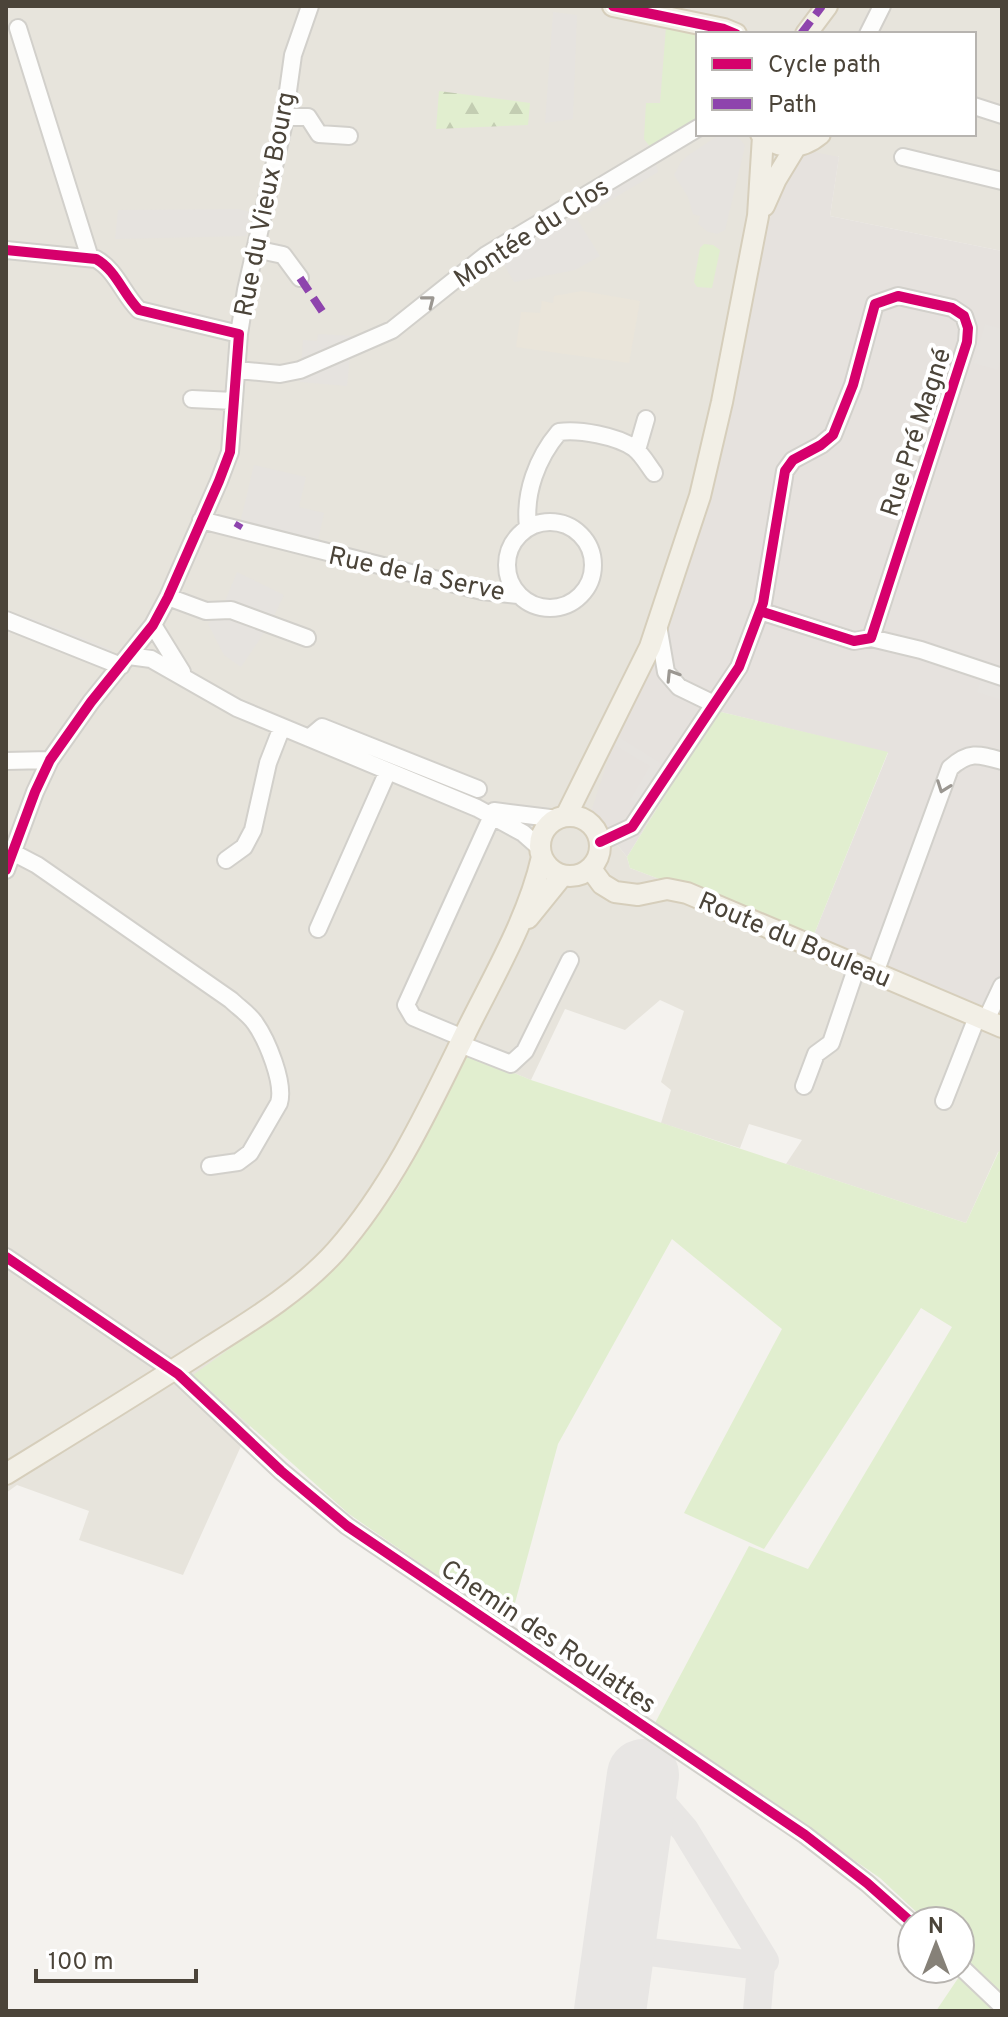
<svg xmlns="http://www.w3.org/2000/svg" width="1008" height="2017" font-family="Overpass,sans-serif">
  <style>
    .residential { fill: #e7e4dc; fill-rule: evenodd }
    .industrial { fill: #e6e2de }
    .education { fill: #eae5da }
    .green { fill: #e1eecf }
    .forest { fill: url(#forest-firs) }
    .parking { fill: #e6e3df }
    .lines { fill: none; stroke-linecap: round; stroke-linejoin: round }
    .taxiway { stroke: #e8e6e4; stroke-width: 28 }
    .runway { stroke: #e8e6e4; stroke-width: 72 }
    .minor-casing { stroke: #d2d0cb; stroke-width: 20 }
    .major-casing { stroke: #d6cebb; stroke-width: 24 }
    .minor { stroke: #fdfdfc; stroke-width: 16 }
    .major { stroke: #f2efe6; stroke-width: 20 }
    .quiet { stroke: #8e44ad; stroke-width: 8; stroke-dasharray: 16 8; stroke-linecap: butt }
    .cycleway-casing { stroke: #fff; stroke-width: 15 }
    .cycleway { stroke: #d6006c; stroke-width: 10 }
    .oneway { stroke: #9b9791 }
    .labels { text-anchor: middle; stroke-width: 8; stroke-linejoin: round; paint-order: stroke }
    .street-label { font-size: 26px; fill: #4b4439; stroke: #fff }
  </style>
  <defs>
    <pattern id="forest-firs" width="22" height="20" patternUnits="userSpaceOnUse" patternTransform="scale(2)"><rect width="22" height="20" fill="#e1eecf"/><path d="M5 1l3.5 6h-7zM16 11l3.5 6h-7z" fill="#c3cdb2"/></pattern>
  </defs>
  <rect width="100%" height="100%" fill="#f4f2ee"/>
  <path class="residential" d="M6,6H1002V251L830,216L839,156L763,245L732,410L709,500L664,638L591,812L627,857L630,868L813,937L1002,1014V1152H998L966,1223L786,1164L802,1140L749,1124L740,1148L661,1123L671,1090L661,1082L684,1011L660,1000L625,1030L565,1009L531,1080L465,1053L398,1188L358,1242L316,1286L194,1375L250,1426L183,1575L79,1540L89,1511L17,1485L6,1493ZM698,34H974V134H698Z"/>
  <path class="industrial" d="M804,150L839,157L830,216L1002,251V1014L813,937L888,753L717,711L627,857L591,812L617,732L664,638L709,500L732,410L763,245L781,178Z"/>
  <path class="education" d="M582,291L640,301L629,363L516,347L521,312L540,313L542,301L553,303L554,296Z"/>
  <path class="green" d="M666,27L698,34V118L651,148L644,139L646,103H660Z
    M704,244L713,245L720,250L712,288L697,287L694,282L700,248Z
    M717,711L888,752L813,937L630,868L627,857Z
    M465,1053L531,1080L966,1223L999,1151L1002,1152V2011H936L969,1962L960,1953V1921H926L880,1878L655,1723L749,1546L808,1569L952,1327L921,1308L764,1549L684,1513L782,1329L672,1239L558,1444L509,1625L349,1514L193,1375L316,1286L358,1242L398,1188Z"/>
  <path class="forest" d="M439,91L530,103L528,125L436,129Z"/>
  <path class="parking" d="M553,12L577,15L573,119L545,123Z
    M732,135L741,140L745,146L725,230L717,234L708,232L698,224L700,216L693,214L688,197L674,175L681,162L687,156L719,135Z
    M655,161L658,172L587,214L582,205Z
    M238,209L251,212L247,236L115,239L118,210Z
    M572,211L600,256L575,270L514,282L500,258Z
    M985,324L1001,329L1002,355L998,370L974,363Z
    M318,334L352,336L347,386L300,382L303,340L317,341Z
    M254,465L306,477L299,507L324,513L317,545L240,523Z
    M237,572L284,595L270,624L241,667L224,655L208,624L221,611Z
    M28,617L78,636L112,650L109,657L26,622Z
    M982,676L1002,683V700L977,692Z
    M617,736L662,764L641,803L630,800L650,766L613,744Z"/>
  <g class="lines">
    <path class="taxiway" d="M641,1791L666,1808L685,1830L765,1961
      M618,1948L761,1966L757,2011"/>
    <path class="runway" d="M610,2011L643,1775"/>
    <defs>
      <path id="minor" d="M18,28L90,258
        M868,34L882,6
        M974,106L1002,115
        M284,117H308L319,134L349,136
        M903,157L1002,181
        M255,249L283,255L300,278
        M6,250L96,259C116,270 123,294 139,310L239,334
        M237,370L280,374L300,370L392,330L486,255L698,128
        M192,399L234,401
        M637,450L646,419
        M201,520L482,591L518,595
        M507 565a43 43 0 1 1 86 0a43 43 0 1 1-86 0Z
        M528,527C524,493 537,458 559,432C579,429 617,436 634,448C642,454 648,465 654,473
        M168,597L206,611L231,610L307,638
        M6,620L121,666
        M153,625L182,672
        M658,625L666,672L679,687L714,704
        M871,638L921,650L1002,677
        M129,656L151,659L237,708L477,808L523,833L540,848
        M309,738L322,727L478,789
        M6,761L50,760
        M494,811L558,819
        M600,842L632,827L739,667L763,603L785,471L793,460L821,445L833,435L853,385L875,304L898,296L952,308L964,316L968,328L967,342L871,638L854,641L760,611
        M12,852L37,865L231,1000C238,1007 249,1014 255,1023C267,1040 285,1083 279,1103L250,1153L238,1162L210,1166
        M226,860L244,847L253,830L268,763L282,727
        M6,870L35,792L50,760L91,702L153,625L168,597L219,481L230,452L239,334L246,290L283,127L293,55L310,6
        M318,929L388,771
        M875,973L950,768C969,751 978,754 1002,761
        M986,1020L1002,986
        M463,1038L413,1017L406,1005L492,816
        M460,1044L511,1064L525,1051L570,960
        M804,1086L816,1054L831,1043L857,966
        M944,1101L977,1017
        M6,1257L178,1374L281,1471L347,1526L805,1835L867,1883L912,1923
        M960,1966L1002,2006"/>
      <path id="major" d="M613,6L724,29L736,34
        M806,34L827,6
        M761,134C779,150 801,150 820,134
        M764,206L776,179L796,146
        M540 846a30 30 0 1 1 60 0a30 30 0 1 1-60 0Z
        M566,816L650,647L700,496L722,402L758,216L763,136
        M591,869L602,884L615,892L638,895L667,889L687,893L1002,1027
        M528,918L562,876
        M6,1474C74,1432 143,1390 211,1346C254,1319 301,1290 336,1251C392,1187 428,1110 465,1034C493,977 528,919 542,857"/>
    </defs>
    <use href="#minor" class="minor-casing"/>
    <use href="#major" class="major-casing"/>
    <use href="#minor" class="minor"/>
    <use href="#major" class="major"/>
    <path class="quiet" d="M801,34L822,6
      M300,278L324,314
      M237,528L240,523"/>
    <defs>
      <path id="cycleway" d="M613,6L724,29L736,34
        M6,250L96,259C116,270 123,294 139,310L239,334L230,452L219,481L168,597L153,625L91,702L50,760L35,792L6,870
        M600,842L632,827L739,667L763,603L785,471L793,460L821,445L833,435L853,385L875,304L898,296L952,308L964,316L968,328L967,342L871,638L854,641L760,611
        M6,1257L178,1374L281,1471L347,1526L805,1835L867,1883L912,1923"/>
    </defs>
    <use href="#cycleway" class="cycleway-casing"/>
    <use href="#cycleway" class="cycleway"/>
  </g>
  <defs><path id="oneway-chevron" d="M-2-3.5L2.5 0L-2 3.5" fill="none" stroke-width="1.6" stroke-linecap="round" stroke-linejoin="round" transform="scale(2)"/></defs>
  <g class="oneway">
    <use href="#oneway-chevron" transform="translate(429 301) rotate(-38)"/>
    <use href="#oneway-chevron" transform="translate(672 675) rotate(-122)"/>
    <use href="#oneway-chevron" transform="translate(943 787) rotate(110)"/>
  </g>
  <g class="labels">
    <g class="street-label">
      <text transform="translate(264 204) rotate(-79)" y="9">Rue du Vieux Bourg</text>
      <text transform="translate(531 232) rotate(-33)" y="9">Montée du Clos</text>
      <text transform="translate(915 432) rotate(-72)" y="9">Rue Pré Magné</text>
      <text transform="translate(417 573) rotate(12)" y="9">Rue de la Serve</text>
      <text transform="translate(795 939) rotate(23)" y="9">Route du Bouleau</text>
      <text transform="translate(549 1636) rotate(34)" y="9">Chemin des Roulattes</text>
    </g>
  </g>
  <rect width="1008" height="2017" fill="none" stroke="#4b4439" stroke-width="16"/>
  <rect x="696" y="32" width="280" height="104" fill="#ffffff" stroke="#b7b4b0" stroke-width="2"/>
  <rect x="712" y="58" width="40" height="12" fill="#d6006c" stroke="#b7b4b0" stroke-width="2"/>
  <text x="768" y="72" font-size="24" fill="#4b4439">Cycle path</text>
  <rect x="712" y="98" width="40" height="12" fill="#8e44ad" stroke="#b7b4b0" stroke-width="2"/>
  <text x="768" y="112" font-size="24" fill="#4b4439">Path</text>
  <g transform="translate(936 1945)"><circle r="38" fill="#ffffff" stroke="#b7b4b0" stroke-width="2"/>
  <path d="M0-6L14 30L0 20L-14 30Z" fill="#868178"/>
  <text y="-12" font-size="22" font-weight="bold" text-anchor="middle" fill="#4b4439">N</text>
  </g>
  <path d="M36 1969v12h160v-12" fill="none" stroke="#4b4439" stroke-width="4"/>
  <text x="48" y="1969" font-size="24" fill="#4b4439" stroke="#ffffff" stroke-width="6" paint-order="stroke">100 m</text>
</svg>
